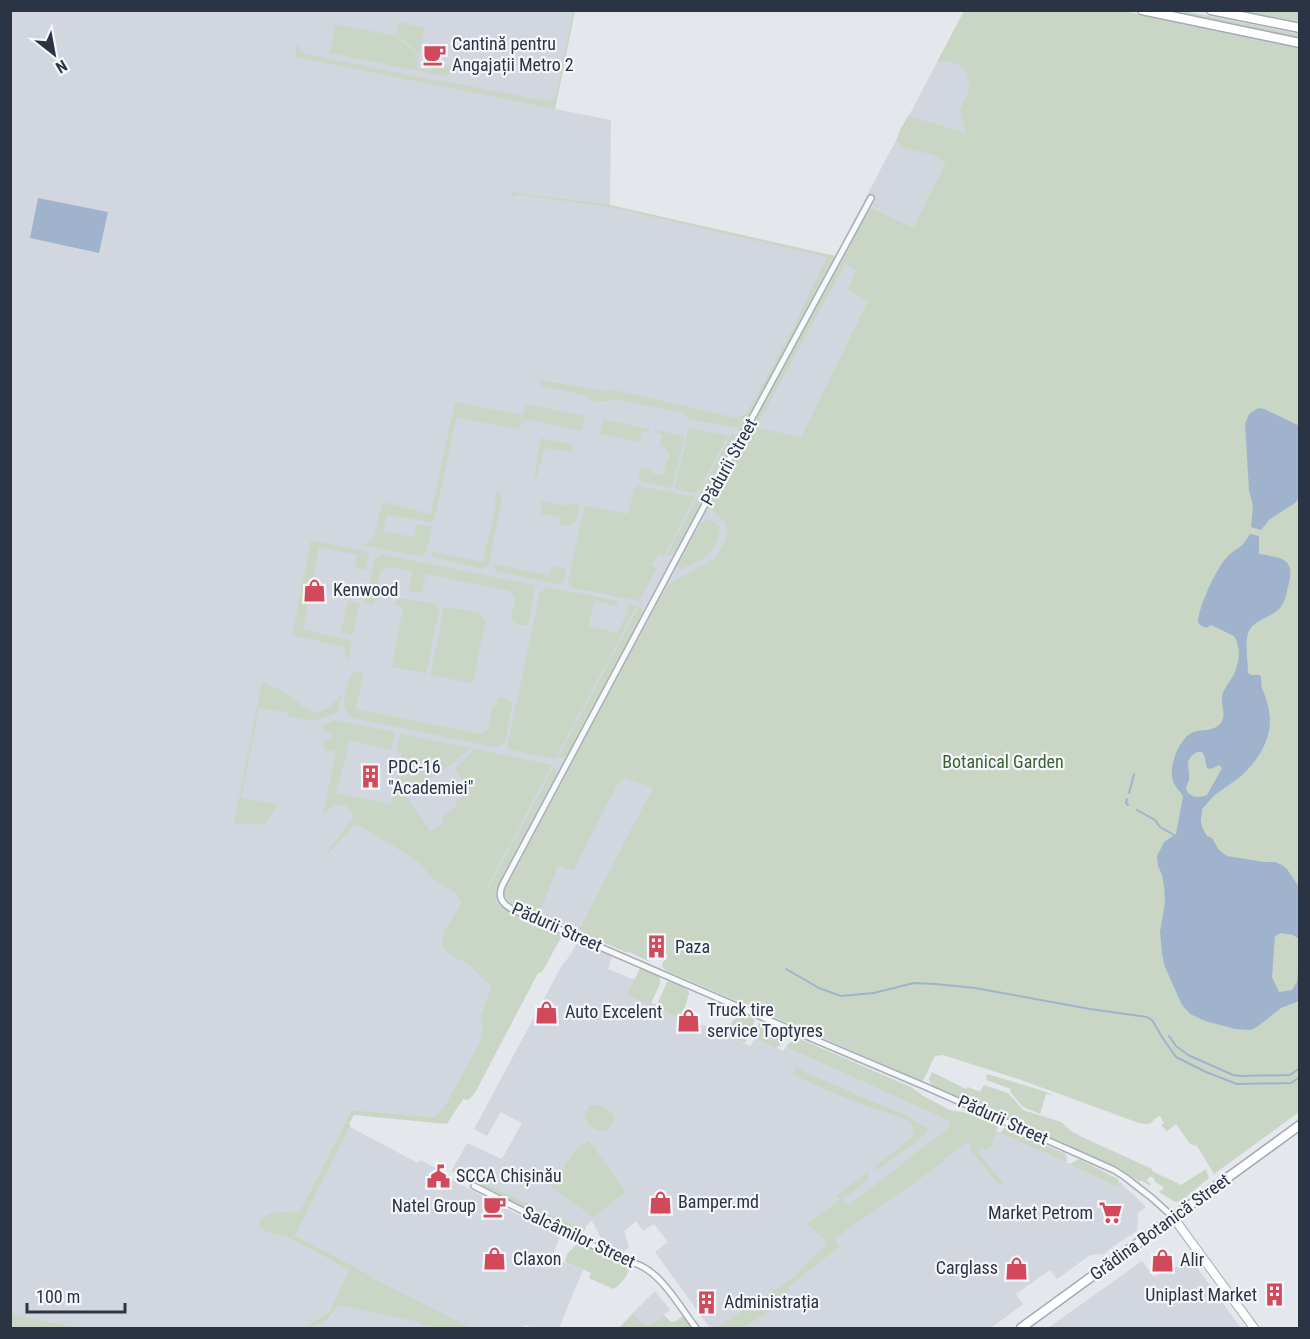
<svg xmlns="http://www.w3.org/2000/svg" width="1310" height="1339" font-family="'Roboto Condensed',sans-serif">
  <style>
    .built { fill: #d2d6de }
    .green { fill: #c9d6c5 }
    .water { fill: #9fb4cc; fill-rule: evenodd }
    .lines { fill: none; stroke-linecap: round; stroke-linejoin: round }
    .stream { stroke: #9fb4cc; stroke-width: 2 }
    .minor-casing { stroke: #a9aeb7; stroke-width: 8 }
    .secondary-casing { stroke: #a9aeb7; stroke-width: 10 }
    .primary-casing { stroke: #a3abb8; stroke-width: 11 }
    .minor { stroke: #f7f8fa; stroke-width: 5 }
    .secondary { stroke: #fff; stroke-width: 8 }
    .primary { stroke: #fff; stroke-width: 8 }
    .labels { text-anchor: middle; stroke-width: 4.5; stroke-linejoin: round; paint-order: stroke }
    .poi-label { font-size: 18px; fill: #2b3445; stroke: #f4f6f9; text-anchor: start }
    .street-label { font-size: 18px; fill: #2b3445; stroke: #f4f6f9 }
    .park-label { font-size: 18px; fill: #3f6138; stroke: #f4f6f9 }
  </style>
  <rect width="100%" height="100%" fill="#e4e7ec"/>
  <path class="built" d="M1042,10L747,613L581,925L576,927L574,930L540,914L539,915L446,1118L352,1110L287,1237L349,1270L329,1312L303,1328H11L10,11H575L555,109L611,120L610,205L835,256L964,11Z
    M578,940L612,956L608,969L635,980L630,993L751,1046L755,1038L783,1051L786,1047L949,1121L962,1117L1040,1149L1117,1187L1119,1186V1181L1146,1207L1139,1212L1137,1216L1138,1220L1137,1231L1118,1243L1104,1254L1090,1255L1057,1279L1050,1270L1016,1294L1023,1304L991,1328H710L655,1252L668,1242L654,1224L643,1231L636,1221L624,1231L629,1247L621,1253L604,1244L592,1221L582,1229L453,1168L467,1143L502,1159L522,1123L501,1112L487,1136L474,1129L561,967L571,954Z
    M350,1127L418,1163L420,1160L438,1169L437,1172L560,1237L552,1257L583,1270L559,1328H534L525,1325L523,1328H312L332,1315L357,1269L295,1236Z
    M1190,1258L1241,1328H1048L1142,1261L1154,1277L1170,1266H1173L1175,1268Z
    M655,1291L670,1310L651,1325H645L633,1313Z"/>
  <path class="green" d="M573,11H575L555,109L295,57L297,44L302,51L306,54L438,81L449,82L547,101L553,99L556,96Z
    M964,11H1123L1299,47V1112L1214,1174L1197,1146L1190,1144L1176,1124L1167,1131L1161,1125L1164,1123L1160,1116C1151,1119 1154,1127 1139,1123L1021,1080L943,1055L935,1056C931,1063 926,1077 922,1081L665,970L662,966L663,963L668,955L654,948L651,950C654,954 652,959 648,961L629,952L628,953L574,930L576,927L581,925L653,788L625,778L618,783L573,871L558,865L539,915L510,902L504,895L505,889L665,589L672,582L716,558L727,537L726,523L709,507L752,426L801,438L868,301L848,289L856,270L845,264L758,423H753L857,228L871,208L913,228L946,163L933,155L901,147C893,136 903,126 908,116L966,133L960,110L970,87L966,72L961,66L951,62H937Z
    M1164,11H1184L1299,34V38Z
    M1230,11H1299V25Z
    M399,22L425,28L419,53L396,34Z
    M335,24L396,36L419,56L417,68L433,70L434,64L451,67L450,74L444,76L330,53Z
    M511,192L610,205L835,256L745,425L737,428L688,419L684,413L613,399C603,404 592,402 584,395L541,386L540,380L609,392L610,389L736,418L747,413L790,334L827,257L644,215L643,214L610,207L523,195H516L513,197Z
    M455,402L522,415L519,428L516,429L456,417L434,521L430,522L386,515L384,532L414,537L417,524L431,526L432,528L426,553L420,556L361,545L373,540L383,502L431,514Z
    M526,404L585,416L582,431L525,419L524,424L522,423Z
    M603,419L649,429V432L642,431L640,442L600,434Z
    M689,428L728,436L697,493L674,489Z
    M655,430L685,436L672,488L643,482L639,479L640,468L653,470L652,473L664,475L667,460H669L670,454L666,453L667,447L660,446L662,434L655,433Z
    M732,433L735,436L736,441L708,491L705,494H699Z
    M541,438L573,445L572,452L544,448L537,477H534Z
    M639,486L695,497L664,556L659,553L652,565L657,568L639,601L570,587L568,582L584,508L588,506L628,514L634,490L636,487Z
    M497,490L499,491V493L502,498L489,563L483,569L433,557L431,552L483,562L496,505L494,504Z
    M697,498L702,504L679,546L670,556L667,554Z
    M542,501L565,506L566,503L579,505L577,520L572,524L560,526L561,518L540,513Z
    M707,520C724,522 721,532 715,544C713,548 710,553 707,556C700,561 689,565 681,569L679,568L677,566L701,523Z
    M311,540L365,551L369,556L366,570H364L355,567L357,555L319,547L303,629L339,638L350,640L352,642L349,659L345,655L344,647L292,635Z
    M380,554L534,585L535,587L528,625H518L516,623L512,622L513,619L511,618L515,598L510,591L426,574L421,593L408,591L412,571L388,567L381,570L374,605L365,603L374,560Z
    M492,564L549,575L551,566L564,569L566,572L563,582L558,584L497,572L493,567Z
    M546,587L618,601V605L616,606L595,600L588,626L617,633L628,612V606L625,605L628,604L637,606L555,759L512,750L509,749L508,743L540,593Z
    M400,598L435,604L439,609L426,673L392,667L403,607L395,605L397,601Z
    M348,601L359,604L353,634L351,635L341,633Z
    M639,606L642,608L643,613L568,754L565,757L557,759Z
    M445,607L480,613L486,621L473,682L472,683L430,675L440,632L443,609Z
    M353,672L361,673L363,675L356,709L481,734L488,729L493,705L496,706L498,697C505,698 511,699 512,707L505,742C500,749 492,746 485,745L353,718C337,708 347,691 350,676Z
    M262,682C269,686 277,688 284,692C311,710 314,725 342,694L338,712L313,721L288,716V713L259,708L241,798L278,805L265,824H234Z
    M335,720L395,732L391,750L350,740L336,793L391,804L402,753L397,751L400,734L470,748L452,764L406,796L430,831L444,822L441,817L457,806L455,802L470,792L455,768L475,749L552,765L486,889L487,891L554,766L556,768L557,774L495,893C494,899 496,902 500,906L563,934L542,972L538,973L475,1093L468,1100L463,1099L447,1124L354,1115L349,1124L351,1125L295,1236L366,1273L372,1278L471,1328H432L411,1320L338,1305C331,1318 319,1328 303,1328L329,1312L349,1270L287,1237C277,1233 266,1233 258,1227C261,1209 285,1212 299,1213L352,1110L435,1117L446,1104L479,1044L483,1027L480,1017L490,991V985L468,964L450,955L446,950L443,945L444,931L459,908L461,903L457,894L431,877L419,862L359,825L356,824L352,827L329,853L326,854L354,816C346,800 334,803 323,814L335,756L334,751H325L322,741L332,739L331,735L325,732L321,726Z
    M640,968L659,976L660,978V984L650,1005L627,995Z
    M669,981L687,988L689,994L681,1019L656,1007L667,982Z
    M746,1014L755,1020L745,1043L721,1033L735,1019Z
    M759,1023L784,1033C785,1040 782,1044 776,1048L755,1038L754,1034Z
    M800,1039L911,1087L925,1097L950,1110L967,1113L998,1126L993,1142L990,1147L985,1151L982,1147L978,1152L1003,1183L1000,1186L969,1148L971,1146L967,1142L944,1159L945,1161L834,1239L840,1246L788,1287L790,1290L786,1293L790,1298L743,1328H716L790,1280L825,1246L826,1241L807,1224L841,1199L836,1196L868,1172L869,1175L866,1181L843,1199L849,1205L946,1130L950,1124L949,1121L786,1047L789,1043Z
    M796,1068L911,1118L912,1120L927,1128V1132L912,1146H910L878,1170L875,1167L912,1137L913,1133L912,1125L907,1120L845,1098L793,1075Z
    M932,1072L966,1089L968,1087L980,1092L984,1085L1008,1093L1023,1110L1061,1122L1071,1131L1080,1136L1152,1169V1171L1181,1185L1206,1169L1209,1178L1181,1201L1175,1202L1159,1192L1161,1190L1163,1191V1187L1154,1181L1155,1179L1152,1177H1149L1147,1181L1151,1184L1150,1186L1141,1180L1140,1182L1116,1167L931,1085L929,1079Z
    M987,1074L1034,1088L1054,1095L1046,1094L1040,1114L1023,1107L1010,1092L1011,1089L986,1080Z
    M595,1105C603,1105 611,1110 615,1117C610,1138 586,1134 585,1112L590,1106Z
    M1004,1128L1066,1154L1067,1162L1000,1133Z
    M588,1141L593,1146L626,1192L593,1217L551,1187L575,1150Z
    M1079,1159L1118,1179L1119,1186L1117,1187L1070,1164Z
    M453,1168L582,1229L586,1226L585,1230C580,1234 576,1234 569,1232L452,1171Z
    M578,1243L581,1244L629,1267C629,1275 620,1286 613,1289L589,1278L591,1273L565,1262L567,1254Z
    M633,1313L645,1325H651L664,1315L671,1322L676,1321L683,1316L692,1328H619Z
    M10,1314H11L78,1328H11Z"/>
  <path class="water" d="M38,198L108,212L99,253L30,238Z
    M1258,408L1264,409L1300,426L1299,498L1295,503L1269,520L1261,530L1251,527L1253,506L1249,490L1245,424L1249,414Z
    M1250,534L1259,536V554C1283,558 1296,558 1288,587C1286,595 1285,603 1279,609C1270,618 1255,619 1249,631C1244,642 1248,660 1248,673L1251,675H1260C1262,679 1261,684 1262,688C1265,696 1268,703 1269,711C1274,736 1259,760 1241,776C1232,784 1219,790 1211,799C1208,802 1206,805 1202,809C1203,814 1201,815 1201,821C1201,826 1204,831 1207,836L1212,838L1219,850L1227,856L1264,862H1275L1282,865L1287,869L1299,887V939L1293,935L1281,933L1275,936L1272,977L1279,992L1292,990L1297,982L1299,963V1001L1281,1008L1257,1027L1250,1030L1235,1029L1205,1021L1190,1014L1182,1005L1165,967L1162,954L1160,932L1165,902L1164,886L1162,875L1158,866L1157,856L1164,842L1176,834L1183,796C1180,791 1175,787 1173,781C1168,767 1179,738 1193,732C1203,729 1212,732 1220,724C1227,716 1221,707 1222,697C1223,689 1229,683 1233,676C1239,664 1242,649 1234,636L1211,625L1206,628L1200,625L1198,622C1198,608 1217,567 1227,557C1238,546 1241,550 1250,534ZM1197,752H1202L1204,755L1207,768L1211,769L1219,765L1222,768L1207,795C1201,798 1187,798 1186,788C1186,785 1189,782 1189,779C1190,766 1183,760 1197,752Z"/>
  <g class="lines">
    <path class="stream" d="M1129,793L1134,774
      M1127,799L1126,803L1128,805
      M1137,810L1155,820L1160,827L1174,835
      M786,969L819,988L841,996L874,993L914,983L935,984L975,988L1090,1009L1147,1017L1152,1020L1162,1037L1176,1057L1206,1072L1237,1084L1291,1083L1300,1077
      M1169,1036L1176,1046L1188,1055L1233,1075L1241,1076L1290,1075L1300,1068"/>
    <defs>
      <path id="minor" d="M871,198L752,418L743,433L503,884C492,906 517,911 533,918L792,1030L924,1086L1076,1153L1114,1170L1125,1177L1152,1198L1173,1217
        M474,1186L570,1235L629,1262C658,1266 679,1306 696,1328"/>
      <path id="secondary" d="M1173,1217L1254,1328"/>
      <path id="primary" d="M1142,10L1300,43
        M1211,10L1300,28
        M1021,1328L1300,1125"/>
    </defs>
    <use href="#minor" class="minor-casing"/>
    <use href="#secondary" class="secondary-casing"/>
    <use href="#primary" class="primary-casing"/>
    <use href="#minor" class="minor"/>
    <use href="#secondary" class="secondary"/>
    <use href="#primary" class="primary"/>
  </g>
  <defs>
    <symbol id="cafe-bare" viewBox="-9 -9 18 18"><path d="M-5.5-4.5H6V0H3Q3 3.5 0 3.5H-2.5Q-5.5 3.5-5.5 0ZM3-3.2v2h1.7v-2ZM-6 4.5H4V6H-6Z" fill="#d1495b" stroke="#f4f6f9" stroke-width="2.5" paint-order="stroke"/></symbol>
    <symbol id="shop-bare" viewBox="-9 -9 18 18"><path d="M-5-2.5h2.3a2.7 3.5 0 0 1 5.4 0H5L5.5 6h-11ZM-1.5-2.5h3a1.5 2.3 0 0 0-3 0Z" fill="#d1495b" stroke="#f4f6f9" stroke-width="2.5" paint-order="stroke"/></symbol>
    <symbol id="building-bare" viewBox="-9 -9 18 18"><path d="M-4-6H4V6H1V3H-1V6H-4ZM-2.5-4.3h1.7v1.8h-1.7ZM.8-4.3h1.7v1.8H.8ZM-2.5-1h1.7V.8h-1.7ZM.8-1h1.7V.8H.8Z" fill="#d1495b" stroke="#f4f6f9" stroke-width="2.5" paint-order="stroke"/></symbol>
    <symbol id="civic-bare" viewBox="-9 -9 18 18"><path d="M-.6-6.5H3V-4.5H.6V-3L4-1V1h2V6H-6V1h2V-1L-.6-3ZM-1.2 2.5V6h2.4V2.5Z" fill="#d1495b" stroke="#f4f6f9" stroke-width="2.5" paint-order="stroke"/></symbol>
    <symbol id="supermarket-bare" viewBox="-9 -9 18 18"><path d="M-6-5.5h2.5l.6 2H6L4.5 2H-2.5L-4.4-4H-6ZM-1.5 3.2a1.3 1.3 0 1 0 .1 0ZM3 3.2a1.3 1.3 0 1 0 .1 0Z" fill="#d1495b" stroke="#f4f6f9" stroke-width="2.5" paint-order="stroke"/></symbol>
  </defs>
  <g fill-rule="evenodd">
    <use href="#cafe-bare" x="418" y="38" width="33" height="33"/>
    <use href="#shop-bare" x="298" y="574" width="33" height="33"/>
    <use href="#building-bare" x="354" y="760" width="33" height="33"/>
    <use href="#building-bare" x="640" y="930" width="33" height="33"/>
    <use href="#shop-bare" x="530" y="996" width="33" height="33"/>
    <use href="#shop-bare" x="672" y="1004" width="33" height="33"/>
    <use href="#civic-bare" x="422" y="1160" width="33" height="33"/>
    <use href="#shop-bare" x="644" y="1186" width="33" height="33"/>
    <use href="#cafe-bare" x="478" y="1190" width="33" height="33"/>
    <use href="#supermarket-bare" x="1094" y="1196" width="33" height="33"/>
    <use href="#shop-bare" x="478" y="1242" width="33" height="33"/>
    <use href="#shop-bare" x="1146" y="1244" width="33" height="33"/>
    <use href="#shop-bare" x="1000" y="1252" width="33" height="33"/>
    <use href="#building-bare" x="1258" y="1278" width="33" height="33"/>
    <use href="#building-bare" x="690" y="1286" width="33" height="33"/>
  </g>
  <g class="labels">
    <g class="poi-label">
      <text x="452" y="50">Cantină pentru<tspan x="452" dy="21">Angajații Metro 2</tspan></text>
      <text x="333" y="596">Kenwood</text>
      <text x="388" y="773">PDC-16<tspan x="388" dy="21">"Academiei"</tspan></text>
      <text x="675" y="953">Paza</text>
      <text x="707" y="1016">Truck tire<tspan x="707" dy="21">service Toptyres</tspan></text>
      <text x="565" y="1018">Auto Excelent</text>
      <text x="456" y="1182">SCCA Chișinău</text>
      <text x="678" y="1208">Bamper.md</text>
      <text x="476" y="1212" text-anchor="end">Natel Group</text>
      <text x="1093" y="1219" text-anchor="end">Market Petrom</text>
      <text x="513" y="1265">Claxon</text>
      <text x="1180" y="1266">Alir</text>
      <text x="998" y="1274" text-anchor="end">Carglass</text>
      <text x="1257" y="1301" text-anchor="end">Uniplast Market</text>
      <text x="724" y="1308">Administrația</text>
    </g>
    <g class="street-label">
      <text transform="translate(729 462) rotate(-61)" y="6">Pădurii Street</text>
      <text transform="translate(557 927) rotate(24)" y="6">Pădurii Street</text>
      <text transform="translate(1003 1120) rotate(24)" y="6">Pădurii Street</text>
      <text transform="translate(1160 1227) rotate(-36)" y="6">Grădina Botanică Street</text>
      <text transform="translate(579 1237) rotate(25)" y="6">Salcâmilor Street</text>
    </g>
    <g class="park-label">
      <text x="1003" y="768">Botanical Garden</text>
    </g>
  </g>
  <rect width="1310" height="1339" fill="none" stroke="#2b3445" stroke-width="24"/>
  <g transform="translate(54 54) rotate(149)" stroke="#f4f6f9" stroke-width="4.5" paint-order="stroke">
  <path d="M0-4.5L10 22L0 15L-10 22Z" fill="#2b3445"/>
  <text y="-9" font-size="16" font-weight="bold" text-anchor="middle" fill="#2b3445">N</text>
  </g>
  <path d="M27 1303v9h98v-9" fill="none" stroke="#2b3445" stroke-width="3"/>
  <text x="36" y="1303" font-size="18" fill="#2b3445" stroke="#f4f6f9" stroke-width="4.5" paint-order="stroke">100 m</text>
</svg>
